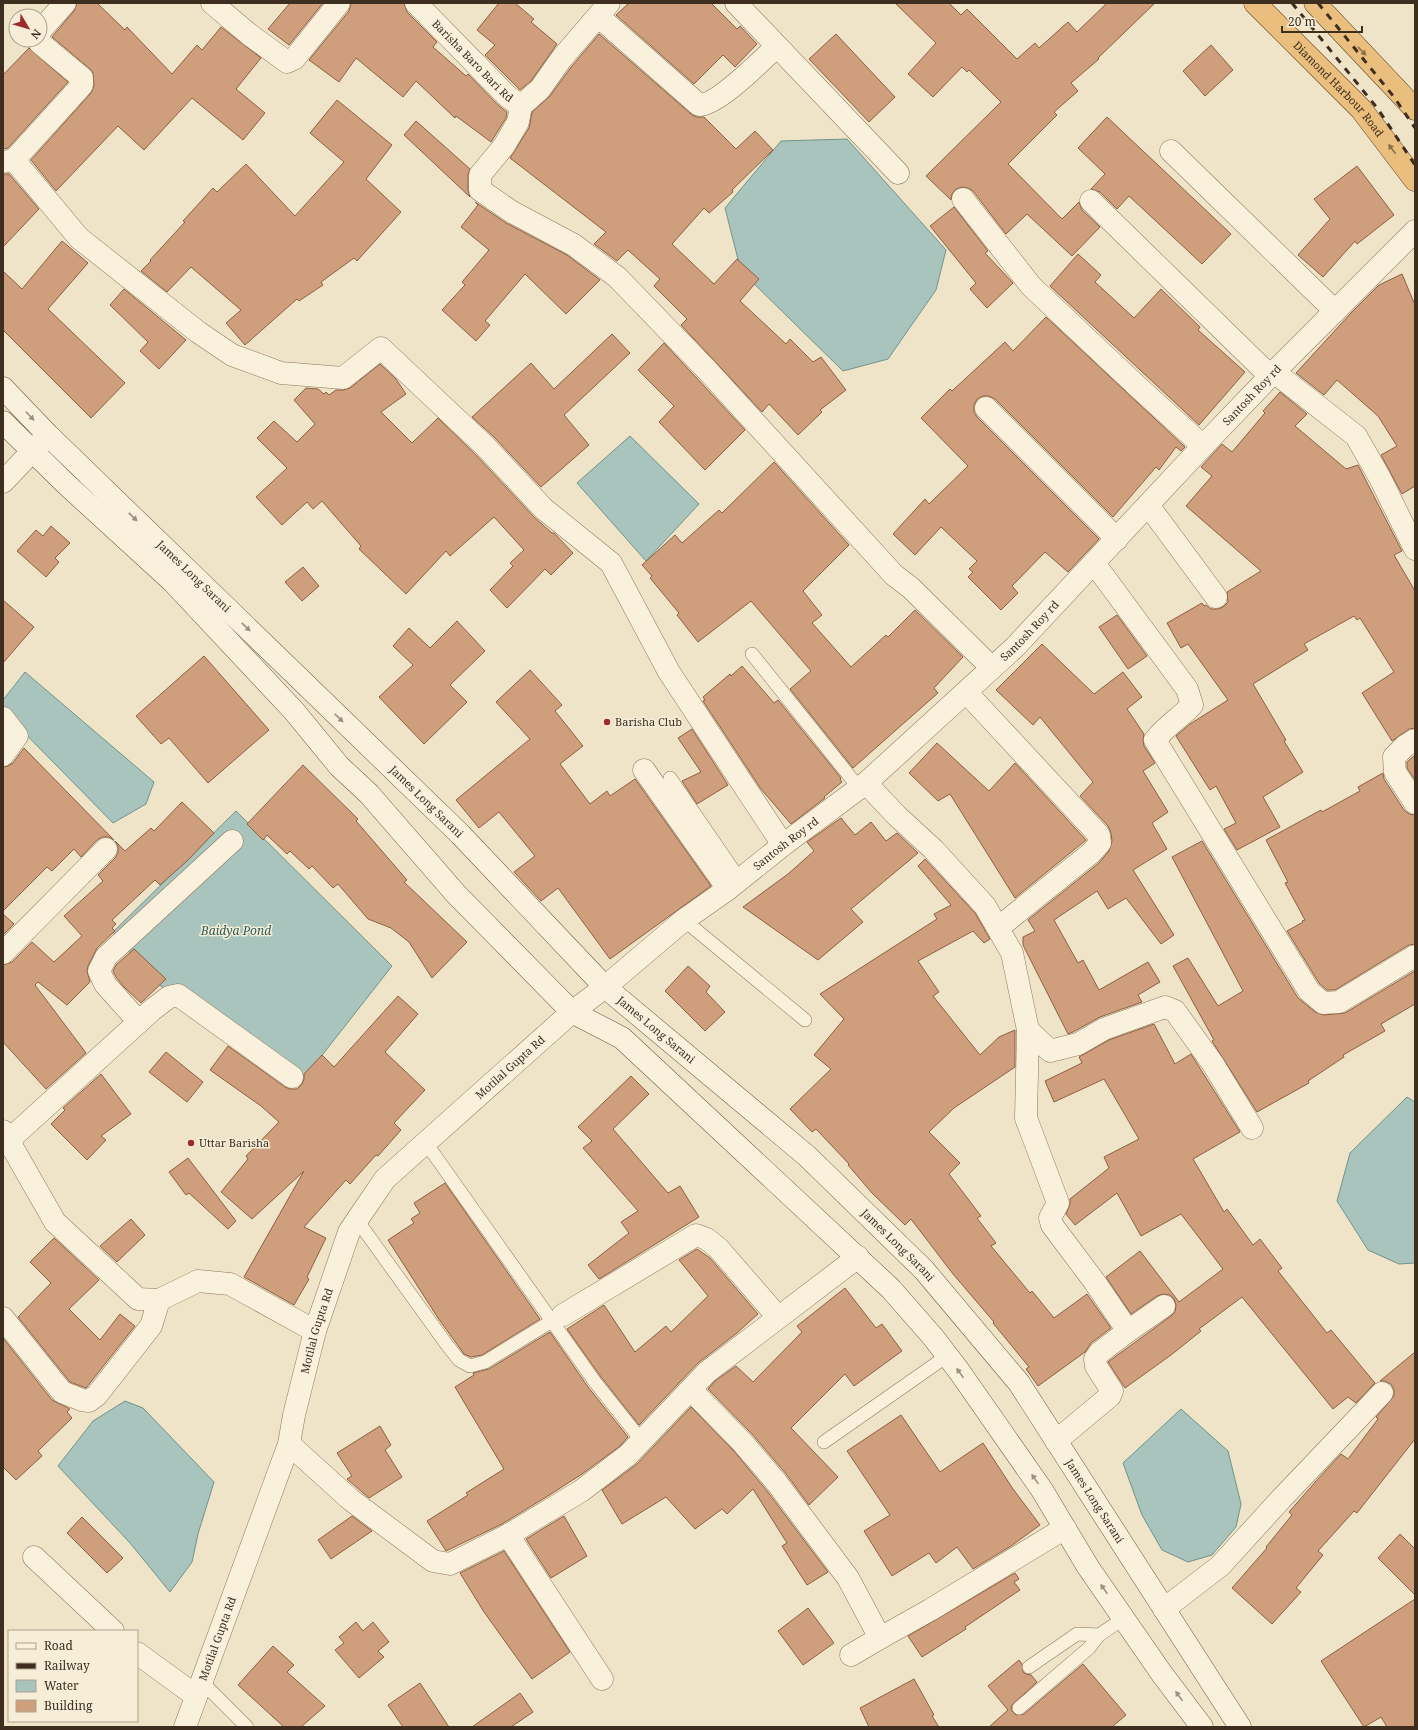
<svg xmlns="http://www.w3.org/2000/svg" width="1418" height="1730" font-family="'Noto Serif',serif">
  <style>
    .water { fill: #a9c4bc; stroke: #6f938a }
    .building { fill: #cf9f7d; stroke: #8d5f41 }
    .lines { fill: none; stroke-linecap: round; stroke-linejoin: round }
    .service-casing { stroke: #8d765c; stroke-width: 14 }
    .minor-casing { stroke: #8d765c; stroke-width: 23 }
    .tertiary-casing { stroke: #8d765c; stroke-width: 23 }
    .secondary-casing { stroke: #6f573f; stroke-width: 23 }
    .trunk-casing { stroke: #5b4430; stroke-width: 23 }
    .service { stroke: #faf1dc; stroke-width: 13 }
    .minor { stroke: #faf1dc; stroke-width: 22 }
    .tertiary { stroke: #faf1dc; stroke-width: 22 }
    .secondary { stroke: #faf1dc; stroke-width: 22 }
    .trunk { stroke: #eabe7c; stroke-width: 22 }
    .rail { stroke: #3d2e20; stroke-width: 3; stroke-dasharray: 7 7; stroke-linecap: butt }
    .oneway { fill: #8b6f49 }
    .oneway2 { fill: #9c907e }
    .poi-dot { fill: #9e2a2b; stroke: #f7eed8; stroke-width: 1.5 }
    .labels { text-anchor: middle; stroke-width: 3; stroke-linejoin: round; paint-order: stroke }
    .street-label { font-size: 11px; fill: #3d2e20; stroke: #f7eed8 }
    .poi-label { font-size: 11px; fill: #3d2e20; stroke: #f7eed8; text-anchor: start }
    .water-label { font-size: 12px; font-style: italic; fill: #2f5d5a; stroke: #f7eed8 }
  </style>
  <rect width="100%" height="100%" fill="#f0e4c8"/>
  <path class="water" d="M847,139L946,250L936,290L888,359L843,371L741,271L725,208L781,141Z
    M630,436L699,504L646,561L577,483Z
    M25,672L154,782L146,804L113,823L3,711V700Z
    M236,811L392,966L305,1077L153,981L113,932Z
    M1407,1097L1415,1102V1263L1399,1264L1368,1250L1337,1201L1350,1153Z
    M125,1401L143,1408L214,1482L198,1534L192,1562L170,1592L130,1543L58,1466L93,1421Z
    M1181,1409L1228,1451L1241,1504L1236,1527L1212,1555L1188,1562L1162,1550L1142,1515L1123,1463Z"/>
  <path class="building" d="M77,3H97L125,30L127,27L172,74L197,45L202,50L221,27L261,58L236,89L265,113L243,140L192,98L144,150L118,126L56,191L31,160L91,93L94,86L93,73L90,69L52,37L74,11Z
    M290,3H323L289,45L268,29Z
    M351,3H404L407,12L437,42L433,47L466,76L468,74L498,105L507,112L506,118L491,142L456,116L455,118L416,81L403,97L356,58L339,82L309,60L349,11Z
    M499,3H515L534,19L531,22L557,44L531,81L520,90L485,55L495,45L477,30Z
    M629,3H711L737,29L740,26L757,44L735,67L723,55L694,84L616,15Z
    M895,3H949L961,15L967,9L1017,59L1035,43L1039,48L1068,22L1077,32L1107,3H1155L1098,58L1099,59L1071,83L1078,91L1054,112L1057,115L1008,164L1062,219L1079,202L1082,210L1100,227L1072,256L1027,214L1006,234L973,191L968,188L962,187L956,189L952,194L951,200L926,176L1001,102L969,70L967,72L962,67L933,97L908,74L936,43Z
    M599,34L691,114L696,117H704L736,149L755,131L773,150L732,190L733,192L709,213L704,208L672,244L714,284L737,259L759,279L740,301L786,344L790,339L813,362L821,357L846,390L820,410L822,412L798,435L769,404L762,412L681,325L687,319L654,286L660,279L628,250L617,261L594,244L606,232L510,158L529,128L532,112L550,96L572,66Z
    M836,34L895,97L869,122L809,59Z
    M1211,45L1233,70L1205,96L1183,71Z
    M29,48L68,82L8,148L3,149V75Z
    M337,100L392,145L366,179L401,212L357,261L354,258L321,282L323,285L299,301L297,299L245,345L226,323L241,310L191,267L167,292L141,271L151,261L150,260L185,222L183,221L213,188L217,192L246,164L295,216L344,162L310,133Z
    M1107,117L1231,234L1202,264L1129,196L1117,209L1100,192L1091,189L1105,174L1078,148Z
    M416,121L470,169L468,175V190L470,197L404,135Z
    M1357,166L1394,215L1357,244L1355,241L1323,277L1298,255L1330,219L1314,199Z
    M3,174H9L39,209L3,247Z
    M475,202L506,223L567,255L600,280L566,314L525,274L485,321L490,325L476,341L442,310L465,285L462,282L489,250L461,227L478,205Z
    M954,207L988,251L985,253L1013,283L987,308L970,289L976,283L930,226Z
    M62,241L88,263L48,309L125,383L91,418L3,330V271L22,289Z
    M1078,254L1101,275L1095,282L1134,318L1161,289L1200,327L1198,330L1245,372L1199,425L1050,286Z
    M1402,274L1415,305V486L1402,494L1381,455L1397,446L1378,416L1337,380L1324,395L1296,373L1350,314L1379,285Z
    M124,289L186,340L159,369L140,351L148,342L110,305Z
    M1046,317L1185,447L1181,451L1176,447L1159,470L1156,467L1113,517L995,399L989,396H983L977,399L974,405V412L977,417L1099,539L1068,572L1045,552L1012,586L1018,593L1001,610L968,577L973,572L969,569L977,561L941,527L915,555L893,534L925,499L929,504L968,466L921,418L950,389L952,391L1005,342L1013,351Z
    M612,334L630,353L564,415L589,445L541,487L494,437L472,417L531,363L554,389Z
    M664,343L745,430L705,470L659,422L674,406L638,370Z
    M380,364L396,379L406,394L381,412L412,443L438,418L476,455L535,518L552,533H554L573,553L551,575L545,569L507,608L490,590L513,566L510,563L524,550L494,517L450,556L446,551L406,594L359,549L361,546L322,501L313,509L307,502L282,525L256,497L287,468L257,438L274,421L297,442L315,424L294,400L306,388L318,389L324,394L326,392L329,395L336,390H343L350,388Z
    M1280,392L1307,414L1295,426L1346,469L1358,465L1402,551L1394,555L1415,591V728L1409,729L1392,741L1362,693L1394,672L1360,618L1357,620L1354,616L1304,644L1308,650L1253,684L1286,740L1284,741L1303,772L1263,797L1280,827L1237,850L1224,829L1236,823L1216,786L1210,790L1176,736L1190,724L1228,700L1188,644L1181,648L1167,623L1202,603L1204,606L1206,605L1211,609H1218L1223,607L1228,602L1227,592L1261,571L1186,506L1212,476L1201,467L1222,444L1232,452L1265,413L1263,411Z
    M774,462L849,545L803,591L822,615L812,623L851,667L886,635L888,637L915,610L963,657L934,688L938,693L853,768L790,689L811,671L751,601L698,642L677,615L679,613L650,578L652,576L642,565L675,535L682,543L719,510L722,513Z
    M51,526L70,543L55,558L59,562L46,577L17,551L36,530L43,536Z
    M303,567L319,586L302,601L285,582Z
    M3,600L34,627L3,663Z
    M1117,615L1147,656L1128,669L1099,627Z
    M457,621L485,651L450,685L467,702L424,744L379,697L413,665L393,646L409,628L430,648Z
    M1042,644L1094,694L1123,672L1142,697L1127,709L1144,734L1143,739L1144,746L1155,763L1143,771L1168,812L1152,823L1167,849L1133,870L1174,935L1161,944L1126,898L1108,909L1097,891L1054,920L1078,963L1083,960L1099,990L1148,962L1160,982L1138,995L1142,1002L1100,1017L1073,1032L1068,1034L1023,945V937L1035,931L1028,920L1099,863L1109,851L1112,841L1111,833L1108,826L1080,796L1093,782L1040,717L1033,725L996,690Z
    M204,656L269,730L208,783L169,738L161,744L136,716Z
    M742,666L774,703L778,700L841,778L840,779L842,782L824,797L825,798L791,824L761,789L703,701L705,700L703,697L730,674L731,676Z
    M530,670L562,705L555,711L583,746L560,764L590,804L607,791L610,796L635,779L711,886L610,959L558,888L541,901L514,872L535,856L499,812L479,828L456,800L530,739L496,702Z
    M692,729L728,785L697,804L682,781L701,772L678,738Z
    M937,743L989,791L1015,763L1086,840L1015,898L950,794L938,801L909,773Z
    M24,748L114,840L109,837H102L97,840L81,857L74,849L52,871L47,867L3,911V767L8,766L13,763Z
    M1415,755V780L1407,768V762Z
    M303,765L358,819L356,821L407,880L404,882L467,942L432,978L409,942L391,928L368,919L338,884L333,888L312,866L309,869L290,851L287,854L267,835L263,840L247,824Z
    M1383,773L1384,779L1404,810L1409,814L1415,815V944L1409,945L1335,990H1327L1319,983L1287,931L1303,922L1302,921L1305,920L1285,883L1288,882L1266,840L1321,810L1322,812L1360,791L1358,787Z
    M182,802L214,833L187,861L160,885L155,880L112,920L116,924L112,928L115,931L97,948L88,966L87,971L90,982L67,1005L38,982L35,985L86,1053L46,1089L3,1042V965L12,962L32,942L54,962L82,936L64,916L103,881L98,875L115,858L118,853V846L115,841L125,851L151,828L154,831Z
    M841,818L855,835L871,822L886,841L897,833L918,853L851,909L863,922L818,960L743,907L788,874L814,851L807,842Z
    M1202,841L1298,998L1315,1012L1324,1015L1345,1013L1415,971V1004L1381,1024L1385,1031L1343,1055L1344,1057L1308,1081L1309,1083L1257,1112L1212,1041L1214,1040L1173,966L1188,958L1218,1006L1243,991L1172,857Z
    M925,859L975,913L990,939L984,943L973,931L918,961L939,992L933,996L980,1055L999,1037L1015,1030V1067L954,1108L929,1132L960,1163L949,1174L981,1216L977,1218L996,1243L991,1246L1030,1293L1032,1291L1054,1318L1087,1294L1111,1328L1091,1343L1085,1352L1038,1386L1026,1369L1029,1367L993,1323L994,1322L953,1274L911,1219L905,1225L872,1193L848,1165L849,1164L816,1129L812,1132L790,1109L831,1069L814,1055L844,1019L820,994L937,919L934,914L951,905L918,866Z
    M3,914L14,924L3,935Z
    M134,949L166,979L141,1003L124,987L116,977L113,971L116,965Z
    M688,966L710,986L706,992L725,1012L705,1031L665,991Z
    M398,996L418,1014L385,1052L425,1090L394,1123L401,1130L378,1156L376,1155L350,1184L346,1180L304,1227L326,1238L307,1277L309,1279L294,1305L244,1277L304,1171L252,1219L221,1192L248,1159L246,1156L279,1122L261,1106L210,1070L228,1046L285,1087L290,1089H297L302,1084L304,1079V1074L322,1055L334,1067Z
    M1154,1024L1175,1064L1191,1054L1240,1132L1193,1159L1224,1212L1227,1209L1253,1245L1260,1239L1282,1268L1278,1271L1327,1333L1331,1330L1375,1383L1356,1403L1348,1397L1333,1409L1242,1297L1199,1329L1201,1331L1171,1355L1125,1388L1108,1362L1171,1316L1175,1312L1176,1305L1174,1299L1170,1295L1163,1294L1157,1296L1131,1314L1106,1277L1140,1251L1179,1302L1223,1269L1181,1214L1141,1236L1117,1193L1075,1225L1066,1214L1070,1204V1199L1109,1168L1104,1157L1139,1139L1104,1079L1054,1102L1045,1081L1082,1063L1079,1057L1109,1040Z
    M166,1052L203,1082L187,1102L149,1072Z
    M101,1074L131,1114L101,1136L106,1140L87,1160L51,1124L65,1110L63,1108Z
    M631,1076L649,1094L613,1129L668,1193L680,1186L699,1217L599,1279L588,1265L629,1233L621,1222L638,1211L583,1148L592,1141L578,1127Z
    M188,1158L236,1221L228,1229L189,1193L186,1195L169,1172Z
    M445,1183L540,1319L482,1355L471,1357L464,1354L438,1318L388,1240L414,1223L411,1219L420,1213L414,1203Z
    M131,1219L145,1235L117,1262L100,1246Z
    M54,1238L99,1280L69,1309L100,1340L120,1314L135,1326L86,1388L70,1382L18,1317L51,1283L30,1262Z
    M697,1249L710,1258L758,1314L737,1333L698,1363L639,1425L601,1377L567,1329L604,1305L635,1352L666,1326L671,1332L708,1296L679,1260Z
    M845,1288L876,1328L882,1324L902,1351L854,1386L845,1374L791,1428L838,1477L809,1505L787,1475L752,1434L708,1389L715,1381L736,1366L753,1382L802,1332L797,1326Z
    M550,1332L588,1387L628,1437L620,1446L582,1474L551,1494L502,1524L446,1551L427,1521L468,1495L466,1493L504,1469L455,1387L474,1375L473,1373L489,1369Z
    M3,1338L52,1400L70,1409L67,1412L72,1418L38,1451L42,1456L16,1480L3,1467Z
    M1415,1352V1439L1357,1513L1354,1511L1318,1551L1323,1555L1296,1588L1301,1592L1272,1624L1232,1588L1267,1548L1266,1547L1292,1515L1289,1512L1317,1480L1341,1454L1348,1459L1378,1419L1376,1417L1394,1396V1390L1391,1384L1385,1381H1380Z
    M691,1407L733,1450L767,1491L828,1572L807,1585L782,1546L787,1543L753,1489L727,1514L722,1509L695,1529L666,1497L622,1524L602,1490L637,1464Z
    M901,1415L940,1472L983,1443L1013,1489L1040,1525L1011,1546L973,1569L957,1547L936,1563L929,1553L892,1576L864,1531L890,1515L847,1451Z
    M380,1426L391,1445L385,1450L402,1477L369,1498L347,1479L352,1476L337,1453Z
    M352,1516L372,1531L331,1559L318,1540Z
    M564,1516L587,1556L551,1578L526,1539Z
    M82,1517L123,1558L107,1573L67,1533Z
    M1400,1534L1415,1549V1595L1378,1558Z
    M504,1551L570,1652L532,1679L484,1612L460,1573Z
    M1015,1573L1019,1579L1014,1582L1020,1590L965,1627L966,1629L922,1657L908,1636Z
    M1415,1599V1727H1387L1381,1717L1364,1727L1321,1661Z
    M808,1608L834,1643L803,1665L778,1631Z
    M356,1622L363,1631L373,1622L389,1642L378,1651L384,1657L359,1678L335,1650L344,1643L339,1637Z
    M273,1646L294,1665L287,1672L325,1706L301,1727H284L238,1685Z
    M1019,1660L1022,1664L1023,1672L1026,1674L1031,1675L1037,1682L1012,1705L1011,1710L1016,1715L1024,1714L1083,1664L1126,1715L1112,1727H989L1008,1710L988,1686Z
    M914,1679L934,1715L932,1716L939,1727H869L860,1708Z
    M420,1683L449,1727H403L388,1705Z
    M520,1693L533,1712L511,1727H472Z"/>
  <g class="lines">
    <defs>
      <path id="service" d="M752,654L859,788
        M670,778L740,880
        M684,920L805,1020
        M426,1143L595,1382L642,1441
        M357,1220L447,1345L459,1360L470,1366L485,1362L552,1321
        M824,1442L947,1356
        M1029,1667L1077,1634L1099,1635
        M201,1681L247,1727
        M1019,1708L1089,1648L1099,1635L1124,1618"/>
      <g id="minor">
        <path d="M212,3L250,35L287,62L294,59L339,3"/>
        <path id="s1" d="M416,3L507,96L521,106L540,89L562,58L609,3"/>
        <path d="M736,3L898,173"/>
        <path d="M598,16L699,105C718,105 762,60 777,46"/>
        <path d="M40,31L65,3"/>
        <path d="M521,106L518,122L504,146L480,175V190L512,212L574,245L617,277L707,370L894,575L911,588L992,668"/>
        <path d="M1171,151L1335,311"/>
        <path d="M14,160L79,238L198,332L232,355L281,373L343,378L381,348L485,446L544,509L611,563L669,672L783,845"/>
        <path d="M3,162L14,160L82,85V78L40,43V40"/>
        <path d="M963,199L1031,286L1138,387L1203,446"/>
        <path d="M1091,201L1270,376"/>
        <path d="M1274,372L1356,436L1380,478L1415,549"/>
        <path d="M986,408L1117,539"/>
        <path d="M1148,505L1216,597"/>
        <path d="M1094,563L1187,689L1192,705C1180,718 1166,726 1155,740L1309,991L1323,1003L1339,1002L1415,956"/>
        <path d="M966,692L1099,835L1100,843L1091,853L998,928"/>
        <path d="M3,718L17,736L3,755"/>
        <path d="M1415,740L1405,746L1394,757L1395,772L1415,803"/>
        <path d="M644,770L728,889"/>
        <path d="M866,783L897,816L933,849L985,906L1012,953L1028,1030L1026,1118L1058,1203L1050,1218L1052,1225L1094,1281L1128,1331L1099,1353L1095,1359L1096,1366L1112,1391L1110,1396L1056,1441"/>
        <path d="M3,953L106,849"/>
        <path id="s2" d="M605,987L684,920L728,889L783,845L866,783L1015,647L1203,446L1274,372L1415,231"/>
        <path d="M139,1022L105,984L99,971L106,957L232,841"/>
        <path d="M1028,1030L1050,1051L1078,1044L1104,1029L1165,1007L1175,1011L1213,1064L1252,1128"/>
        <path d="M3,1131L55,1222L138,1299L159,1300L198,1281L230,1284L315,1331"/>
        <path d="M9,1140L152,1010L169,997L178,995L292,1077"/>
        <path d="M563,1315L696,1235L707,1239L719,1249L778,1317"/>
        <path d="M3,1318L62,1392L82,1400L89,1401L97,1395L151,1326L159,1300"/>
        <path d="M1128,1331L1164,1306"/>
        <path d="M691,1390L742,1442L777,1483L848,1578L880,1638L930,1610L1065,1528"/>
        <path d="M289,1444L351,1500L433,1561L450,1564L508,1535L581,1491L628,1455L707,1372L858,1257"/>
        <path d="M508,1535L602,1679"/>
        <path d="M34,1557L113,1631"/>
        <path d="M1164,1609L1220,1566L1281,1499L1382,1393"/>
        <path d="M137,1653L196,1696"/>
        <path d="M851,1655L880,1638"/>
      </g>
      <g id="tertiary">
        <path d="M3,482L46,437"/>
        <path id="s3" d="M185,1727L289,1444L294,1415L315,1331L349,1232L357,1220L385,1179L572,1012L605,987"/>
      </g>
      <g id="secondary">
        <path id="s4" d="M3,388L48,435L460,834L605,987L807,1156L924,1270L1019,1383L1240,1727"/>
        <path d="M3,422L66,484L172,581L294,711L339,766L369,794L456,894L572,1012L622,1038L891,1289L933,1337L959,1371L1042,1490L1088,1567L1162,1674L1202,1727"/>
      </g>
      <g id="trunk">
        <path id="s5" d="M1255,3L1361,109L1415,180"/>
        <path d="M1315,3L1415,109"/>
      </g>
    </defs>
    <use href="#service" class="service-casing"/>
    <use href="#minor" class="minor-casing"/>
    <use href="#tertiary" class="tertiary-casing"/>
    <use href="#secondary" class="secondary-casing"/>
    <use href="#trunk" class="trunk-casing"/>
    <use href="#service" class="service"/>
    <use href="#minor" class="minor"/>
    <use href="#tertiary" class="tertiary"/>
    <use href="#secondary" class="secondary"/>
    <use href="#trunk" class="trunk"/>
    <path class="rail" d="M1292,3L1378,109L1415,165
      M1318,3L1394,97L1415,128"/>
  </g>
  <defs><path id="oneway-solid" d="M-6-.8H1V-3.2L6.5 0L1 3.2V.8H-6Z"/></defs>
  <g class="oneway">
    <use href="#oneway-solid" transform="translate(1362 51) rotate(46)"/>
    <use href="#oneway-solid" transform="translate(1392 149) rotate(-127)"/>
  </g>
  <g class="oneway2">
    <use href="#oneway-solid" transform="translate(30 416) rotate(46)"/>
    <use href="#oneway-solid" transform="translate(133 517) rotate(44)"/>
    <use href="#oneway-solid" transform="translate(246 627) rotate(44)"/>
    <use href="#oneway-solid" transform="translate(339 718) rotate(44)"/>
    <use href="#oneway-solid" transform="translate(960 1373) rotate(-126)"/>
    <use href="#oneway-solid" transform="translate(1035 1479) rotate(-125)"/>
    <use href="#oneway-solid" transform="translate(1104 1589) rotate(-125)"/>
    <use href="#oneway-solid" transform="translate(1179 1696) rotate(-126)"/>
  </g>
  <g class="poi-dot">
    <circle cx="607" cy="722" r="4"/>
    <circle cx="191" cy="1143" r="4"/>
  </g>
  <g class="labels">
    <g class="street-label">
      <text dy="4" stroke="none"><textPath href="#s1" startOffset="81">Barisha Baro Bari Rd</textPath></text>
      <text dy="4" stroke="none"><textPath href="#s5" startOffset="120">Diamond Harbour Road</textPath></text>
      <text dy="4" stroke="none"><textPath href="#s2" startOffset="879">Santosh Roy rd</textPath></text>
      <text dy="4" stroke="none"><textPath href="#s4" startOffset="268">James Long Sarani</textPath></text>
      <text dy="4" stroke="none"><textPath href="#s2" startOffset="555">Santosh Roy rd</textPath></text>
      <text dy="4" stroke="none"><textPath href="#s4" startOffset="592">James Long Sarani</textPath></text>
      <text dy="4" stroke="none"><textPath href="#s2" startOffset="231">Santosh Roy rd</textPath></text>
      <text dy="4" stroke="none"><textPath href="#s4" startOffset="916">James Long Sarani</textPath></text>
      <text dy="4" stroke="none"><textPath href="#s3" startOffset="754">Motilal Gupta Rd</textPath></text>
      <text dy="4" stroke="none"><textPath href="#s4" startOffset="1240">James Long Sarani</textPath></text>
      <text dy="4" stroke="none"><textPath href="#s3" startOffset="418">Motilal Gupta Rd</textPath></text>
      <text dy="4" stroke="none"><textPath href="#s4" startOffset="1564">James Long Sarani</textPath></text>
      <text dy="4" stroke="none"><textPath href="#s3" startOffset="94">Motilal Gupta Rd</textPath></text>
    </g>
    <g class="poi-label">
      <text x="615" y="726">Barisha Club</text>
      <text x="199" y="1147">Uttar Barisha</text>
    </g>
    <g class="water-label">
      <text x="236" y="935">Baidya Pond</text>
    </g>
  </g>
  <rect width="1418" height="1730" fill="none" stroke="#3d2e20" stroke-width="8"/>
  <rect x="8" y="1630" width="130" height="92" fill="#f7eed8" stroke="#ada18e"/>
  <rect x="16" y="1643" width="20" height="6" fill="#faf1dc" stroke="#ada18e"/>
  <text x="44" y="1650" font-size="12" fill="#3d2e20">Road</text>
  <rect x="16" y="1663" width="20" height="6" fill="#3d2e20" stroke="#ada18e"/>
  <text x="44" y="1670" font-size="12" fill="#3d2e20">Railway</text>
  <rect x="16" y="1680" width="20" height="12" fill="#a9c4bc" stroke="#ada18e"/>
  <text x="44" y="1690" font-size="12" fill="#3d2e20">Water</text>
  <rect x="16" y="1700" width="20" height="12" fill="#cf9f7d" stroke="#ada18e"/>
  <text x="44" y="1710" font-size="12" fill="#3d2e20">Building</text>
  <g transform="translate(28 28) rotate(128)"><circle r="19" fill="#f7eed8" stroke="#ada18e"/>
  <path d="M0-3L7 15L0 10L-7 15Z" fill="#9e2a2b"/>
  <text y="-6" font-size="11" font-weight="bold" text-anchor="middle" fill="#3d2e20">N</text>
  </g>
  <path d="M1282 26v6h80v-6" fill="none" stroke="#3d2e20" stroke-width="2"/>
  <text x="1288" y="26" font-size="12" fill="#3d2e20" stroke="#f7eed8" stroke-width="3" paint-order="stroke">20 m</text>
</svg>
